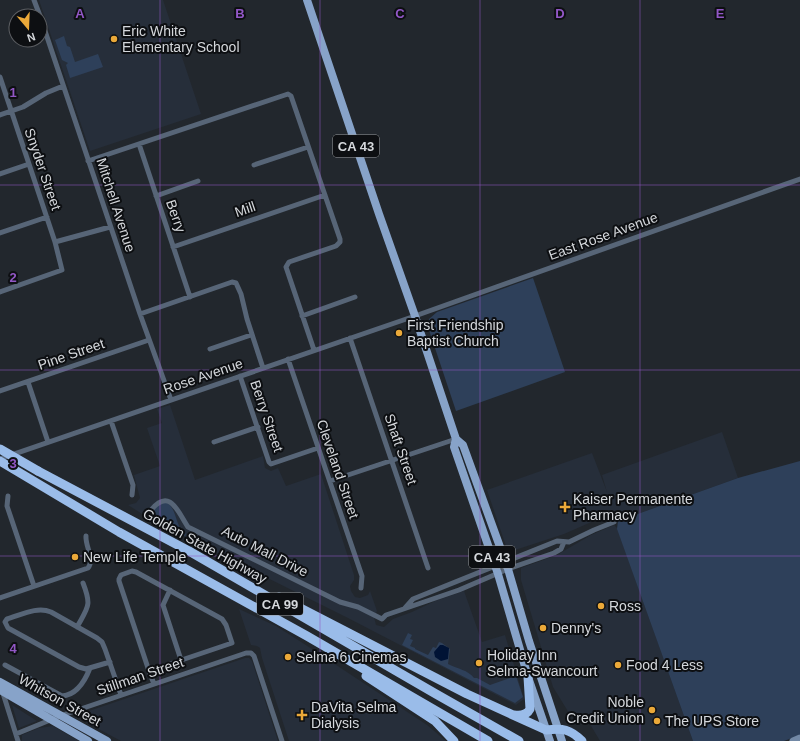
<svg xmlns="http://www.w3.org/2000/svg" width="800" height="741" font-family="Arial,sans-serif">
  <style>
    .built { fill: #262e3a }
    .green { fill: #2e405a }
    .water { fill: #001335 }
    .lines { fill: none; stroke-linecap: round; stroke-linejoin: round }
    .street { stroke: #576577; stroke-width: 5 }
    .secondary { stroke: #7288a5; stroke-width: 7 }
    .primary { stroke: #87a3c9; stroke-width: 8 }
    .highway { stroke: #9abce9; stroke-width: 9 }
    .highway-bridge { stroke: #9abce9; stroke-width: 9 }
    .grid { fill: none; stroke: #9257c6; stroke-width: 1; stroke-opacity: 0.55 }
    .poi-dot { fill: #eba939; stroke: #0d0f12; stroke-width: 1.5 }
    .labels { text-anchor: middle; stroke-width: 4; stroke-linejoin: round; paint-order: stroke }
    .shield { fill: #0d0f12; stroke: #999c9f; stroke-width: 1 }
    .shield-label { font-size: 13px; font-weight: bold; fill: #d5d8dc }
    .poi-label { font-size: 14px; fill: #d5d8dc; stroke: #0d0f12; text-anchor: start }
    .street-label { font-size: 14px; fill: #d5d8dc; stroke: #0d0f12 }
    .grid-label { font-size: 13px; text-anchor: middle; font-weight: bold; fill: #9257c6; stroke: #0d0f12; stroke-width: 4; stroke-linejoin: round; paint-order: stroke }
  </style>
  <rect width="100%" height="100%" fill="#22272d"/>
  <path class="built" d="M39,0H163L201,114L90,151Z
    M170,405L195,480L263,456L265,468L271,471L278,468L286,486L321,474L354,575V580L350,586L351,591L355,597L360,598L368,595L370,591L377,611L374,617L376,625L384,627L393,619L412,612L435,601L464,591L482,642L505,635L524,699L516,705L348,618L209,549L147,517L128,505L136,503L140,498L134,475L160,466L147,428L162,423L157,409Z
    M722,432L738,478L618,521L614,512L564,534L515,550L507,549L487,490L592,453L607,492L602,475Z
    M614,525L617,528L693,741H600L590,724L569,713L553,687L521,580V568L557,555L591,535Z
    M239,609L276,626L312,649L427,725L446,741H289L262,658L260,648L257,646L251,645Z
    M245,658H249L252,661L278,741H121L82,720L81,717L83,713Z
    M12,705L37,721L19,728Z
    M53,726L79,741H22V735L39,728Z"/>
  <path class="green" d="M64,36L67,46L70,47L75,62L98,54L103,67L70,78L66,65L68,63L62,60L55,40Z
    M533,278L565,372L456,411L428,327L429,319L437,312Z
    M800,461V735L784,741H693L617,529L618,521L738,478Z
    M166,502C178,509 174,526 186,534L185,536L151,518L156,505Z
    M408,633L412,635L410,639L413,640L410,646L415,648V649L428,655L433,647L436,648L439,642L442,643L450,649L448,664C458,669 468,670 474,678H477L490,685L516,676L523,697L515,703L402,645Z"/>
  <path class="water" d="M440,645H443L449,648L448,659L441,661L435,657L434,652Z"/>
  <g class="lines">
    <path class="street" d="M34,0L40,16
      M40,16L140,314L171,400
      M0,77L55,242L62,270L0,292
      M0,115L23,107L46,93L63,86
      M139,144L190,297
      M88,161L285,95L288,94L291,96L340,239V242L336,246L292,261L289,262L286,267L314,350
      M254,165L308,147
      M0,174L29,164
      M156,196L198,181
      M0,233L47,217
      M55,242L110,227
      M173,247L325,195
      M140,314L232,282L236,283L241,294L247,319L263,368
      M302,316L355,297
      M350,338L428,568
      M210,349L251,335
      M288,359L362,576L361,588
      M240,376L269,462L271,464L318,448
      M28,382L48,442
      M0,391L149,340
      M111,421L133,485L132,495
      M214,442L258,427
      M0,459L415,316L800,179
      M330,481L456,439
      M8,496L7,506L34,586
      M151,510C170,487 178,512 188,527L340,602L358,607L382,619L386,615L459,590L508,569L554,553L561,549L564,542
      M170,590L163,605L181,660
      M0,598L88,568C95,559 85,546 86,536
      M405,608L413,599L557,541L569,542L594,530L614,522
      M77,627C88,607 92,606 83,583
      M110,662L86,669L79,667L8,628L5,622L7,619C21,615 37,606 51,612L97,638L102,642L105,649L121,695
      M5,665L62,696C77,695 85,681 90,668
      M149,671L232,643L226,625L222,619L136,572L132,571L121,575L119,579V581L149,671L154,684
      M2,690L18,741
      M16,734L60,716L246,653H251L254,656L282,741"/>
    <path class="secondary" d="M793,741L800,738"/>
    <path class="primary" d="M307,0L379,214L415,316L456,439L454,447L498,574L528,677L550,741
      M456,439L463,445L508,569L529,641L562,741
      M0,682L107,741
      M0,690L88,741"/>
    <path class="highway" d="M0,461L119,532L307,636L488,741
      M38,471L189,551L436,694L519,741
      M279,597L467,694L546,730C563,728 570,729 582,741
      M366,676L435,721L454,741
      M514,715C521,716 527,715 530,709L528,677"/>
    <path class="highway-bridge" d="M0,449L38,471"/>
  </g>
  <path class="grid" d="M160,0V741M320,0V741M480,0V741M640,0V741M0,185H800M0,370H800M0,556H800"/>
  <g class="poi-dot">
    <circle cx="114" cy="39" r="4"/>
    <circle cx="399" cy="333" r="4"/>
    <path d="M563 501h4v4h4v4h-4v4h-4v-4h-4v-4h4z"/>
    <circle cx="75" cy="557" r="4"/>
    <circle cx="601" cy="606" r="4"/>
    <circle cx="543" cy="628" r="4"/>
    <circle cx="288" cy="657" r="4"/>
    <circle cx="479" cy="663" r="4"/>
    <circle cx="618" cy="665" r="4"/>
    <circle cx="652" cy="710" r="4"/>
    <path d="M300 709h4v4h4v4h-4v4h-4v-4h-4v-4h4z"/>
    <circle cx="657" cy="721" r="4"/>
  </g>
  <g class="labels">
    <g class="shield">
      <rect x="333" y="135" width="46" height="22" rx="3"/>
      <rect x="469" y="546" width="46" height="22" rx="3"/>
      <rect x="257" y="593" width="46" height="22" rx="3"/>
    </g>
    <g class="shield-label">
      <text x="356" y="151">CA 43</text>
      <text x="492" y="562">CA 43</text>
      <text x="280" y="609">CA 99</text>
    </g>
    <g class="poi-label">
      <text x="122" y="36">Eric White<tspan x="122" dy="16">Elementary School</tspan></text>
      <text x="407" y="330">First Friendship<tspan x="407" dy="16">Baptist Church</tspan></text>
      <text x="573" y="504">Kaiser Permanente<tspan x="573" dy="16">Pharmacy</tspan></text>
      <text x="83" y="562">New Life Temple</text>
      <text x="609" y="611">Ross</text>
      <text x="551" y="633">Denny's</text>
      <text x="487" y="660">Holiday Inn<tspan x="487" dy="16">Selma-Swancourt</tspan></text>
      <text x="296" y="662">Selma 6 Cinemas</text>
      <text x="626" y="670">Food 4 Less</text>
      <text x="644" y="707" text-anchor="end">Noble<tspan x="644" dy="16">Credit Union</tspan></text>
      <text x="311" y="712">DaVita Selma<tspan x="311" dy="16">Dialysis</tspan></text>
      <text x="665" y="726">The UPS Store</text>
    </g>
    <g class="street-label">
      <text transform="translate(43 169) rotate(71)" y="5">Snyder Street</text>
      <text transform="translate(116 205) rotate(72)" y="5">Mitchell Avenue</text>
      <text transform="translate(245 209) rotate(-19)" y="5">Mill</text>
      <text transform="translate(176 216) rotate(71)" y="5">Berry</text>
      <text transform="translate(603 236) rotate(-20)" y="5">East Rose Avenue</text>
      <text transform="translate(71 354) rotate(-19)" y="5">Pine Street</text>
      <text transform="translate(203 376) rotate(-19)" y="5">Rose Avenue</text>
      <text transform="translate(267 416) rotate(71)" y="5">Berry Street</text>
      <text transform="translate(401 449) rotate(71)" y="5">Shaft Street</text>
      <text transform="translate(338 469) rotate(71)" y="5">Cleveland Street</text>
      <text transform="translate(205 546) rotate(29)" y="5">Golden State Highway</text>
      <text transform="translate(265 551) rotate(27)" y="5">Auto Mall Drive</text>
      <text transform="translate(140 676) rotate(-19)" y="5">Stillman Street</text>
      <text transform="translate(60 700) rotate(29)" y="5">Whitson Street</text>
    </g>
  </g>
  <g class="grid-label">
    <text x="80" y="18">A</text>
    <text x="240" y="18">B</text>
    <text x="400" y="18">C</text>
    <text x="560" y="18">D</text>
    <text x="720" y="18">E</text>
    <text x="13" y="97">1</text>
    <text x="13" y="282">2</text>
    <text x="13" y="468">3</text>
    <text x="13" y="653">4</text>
  </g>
  <g transform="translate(28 28) rotate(161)"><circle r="19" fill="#0d0f12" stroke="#5d5f63"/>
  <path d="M0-3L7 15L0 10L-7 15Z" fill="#eba939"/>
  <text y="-6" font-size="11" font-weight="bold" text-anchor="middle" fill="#d5d8dc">N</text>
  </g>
</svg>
